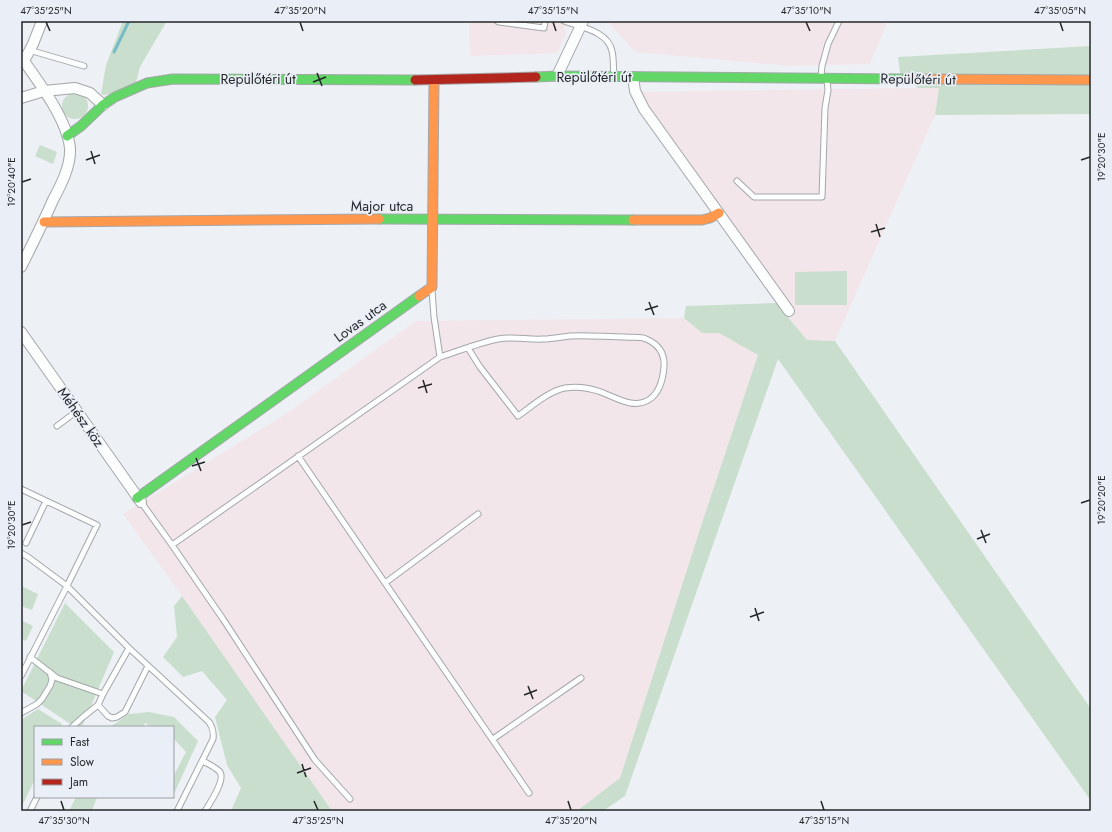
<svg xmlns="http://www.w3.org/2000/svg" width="1112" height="832" font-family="Jost,sans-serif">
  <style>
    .industrial { fill: #f3e6ea }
    .green { fill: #c9decd }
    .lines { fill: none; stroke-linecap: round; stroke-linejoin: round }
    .stream { stroke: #76bcc7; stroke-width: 3 }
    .lane-casing { stroke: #a4a7aa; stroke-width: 7 }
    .street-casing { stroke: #a4a7aa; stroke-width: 12 }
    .fast-casing { stroke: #a4a7aa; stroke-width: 11 }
    .slow-casing { stroke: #a4a7aa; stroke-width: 11 }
    .jam-casing { stroke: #a4a7aa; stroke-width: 11 }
    .lane { stroke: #fcfdfd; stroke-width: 5 }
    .street { stroke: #fcfdfd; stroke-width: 10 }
    .fast { stroke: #63d668; stroke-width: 9 }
    .slow { stroke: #ff974d; stroke-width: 9 }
    .jam { stroke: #b3261e; stroke-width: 9 }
    .ticks { fill: none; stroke: #252729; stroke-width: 1.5 }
    .labels { text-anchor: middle; stroke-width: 3.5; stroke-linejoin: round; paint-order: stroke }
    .street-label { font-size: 14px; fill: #252729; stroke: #eaeff7 }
    .neatline { fill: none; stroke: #252729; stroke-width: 1.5 }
    .ticks-label { font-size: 10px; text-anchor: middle; fill: #252729 }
  </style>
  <rect width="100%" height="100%" fill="#edf0f4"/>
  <path class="industrial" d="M469,21H567L564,28L566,34L557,53L470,56Z
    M607,21H888L870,64L790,66L635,52Z
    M918,88H939L935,115L835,341L807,340L776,303L637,92Z
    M684,318L702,333H719L758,355L703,520L620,778L577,811H332L182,596L123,514L283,416L416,321Z"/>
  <path class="green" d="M123,21H167L148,53L140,67L136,82L109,94L105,95L101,94L106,65Z
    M1091,46V114L935,115L939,88H918L900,73L898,57Z
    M62 106a13 13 0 1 1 26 0a13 13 0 1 1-26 0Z
    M40,145L57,152L53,164L35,156Z
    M847,271V305H795V272Z
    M776,303L807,340L835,341L1091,709V801L778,359L625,796L603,811H577L620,778L703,520L758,355L719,333H702L684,318L686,306Z
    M21,586L38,594L32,610L21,606Z
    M182,596L332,811H231L241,788L227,765L215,717L227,700L202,671L183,677L163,657L177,637L174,606Z
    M65,603L114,652L82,727H75L21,691Z
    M21,620L33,626L26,641L21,638Z
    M38,709L62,724L60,727H35V779L21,808V720Z
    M149,712L174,717L198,741L173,796V777L186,752L173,738V727H152L145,723L143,727H110L129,714Z
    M76,797H97L92,811H69Z"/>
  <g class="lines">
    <path class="stream" d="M114,52L129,21"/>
    <defs>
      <path id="lane" d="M497,21L499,22L544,28L545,21
        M564,21C580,27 608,31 612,51C614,59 613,68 614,76
        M29,50L84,66
        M821,77L822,66L828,44L839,21
        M737,181L754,197H822L825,108L828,90L827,80
        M440,357C459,351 478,343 498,339C513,336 528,340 543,339C552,339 561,337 570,336C588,335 607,337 625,337C631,338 640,336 646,339C658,344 665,353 664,367C663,378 660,392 650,399C634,410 617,398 601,392C590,388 577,386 565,388C549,391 532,406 518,416L480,367L468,348
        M57,426L77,411
        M298,456L529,793
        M21,489L97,525L67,586L129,648L209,722C213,728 214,732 213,739L177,811
        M141,502L172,545L223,619L315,760L350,799
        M26,543L46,501
        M172,545L440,357L434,317L432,290
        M21,553L28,557L67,586L21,676
        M385,583L478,514
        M30,657L57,678L103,694
        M98,705L108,716L112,718L117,717L125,712L148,666
        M21,713L37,704L42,699L50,686L52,680L50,672
        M72,727L83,717L98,705L103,694L129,648
        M493,739L581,678
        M203,761C208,764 215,767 219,771C227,778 210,803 205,811
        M30,811L37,797"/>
      <path id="street" d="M21,57C38,81 67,119 70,148C71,166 61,185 53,200C43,223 32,245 21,267
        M24,61L33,44L42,21
        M557,76L583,21
        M633,77L635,91L644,109L789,311
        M21,98L44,91L75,88L90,93L103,105
        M21,332L141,502"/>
      <path id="fast" d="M536,77L557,76L906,79
        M67,136L81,126L103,105L115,97L147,83L173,79L415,80
        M379,219L633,220
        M137,498L419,296"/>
      <path id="slow" d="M906,79L1091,80
        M633,220H702L710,218L719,213
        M44,222L379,219
        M419,296L432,287L434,80"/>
      <path id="jam" d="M415,80L536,77"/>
    </defs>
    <use href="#lane" class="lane-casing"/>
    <use href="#street" class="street-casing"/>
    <use href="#fast" class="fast-casing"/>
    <use href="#slow" class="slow-casing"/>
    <use href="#jam" class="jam-casing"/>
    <use href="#lane" class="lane"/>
    <use href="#street" class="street"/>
    <use href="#fast" class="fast"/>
    <use href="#slow" class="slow"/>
    <use href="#jam" class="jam"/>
  </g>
  <path class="ticks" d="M46,22L50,31M300,22L303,31M553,22L556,31M806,22L810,31M1060,22L1063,31M317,73L322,86M313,82L326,77M91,151L95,164M86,160L100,155M1081,160L1090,157M22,182L31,179M876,224L880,237M871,232L885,228M649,302L654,315M645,310L658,306M423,380L427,393M418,388L432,384M196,458L201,471M192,466L205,462M1081,503L1090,500M22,525L31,522M981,530L986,543M977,539L990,534M755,608L759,621M750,617L764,612M528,686L533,699M524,695L537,690M302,764L306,777M297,773L311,768M61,801L64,810M314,801L318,810M568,801L571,810M821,801L824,810"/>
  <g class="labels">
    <g class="street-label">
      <text x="594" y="82">Repülőtéri út</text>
      <text x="258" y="84">Repülőtéri út</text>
      <text transform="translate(918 79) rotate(1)" y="5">Repülőtéri út</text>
      <text x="382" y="211">Major utca</text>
      <text transform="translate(360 321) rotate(-36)" y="5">Lovas utca</text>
      <text transform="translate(81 417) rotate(55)" y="5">Méhész köz</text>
    </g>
  </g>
  <rect width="1112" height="832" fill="none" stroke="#eaeff7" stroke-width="44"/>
  <rect x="34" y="726" width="140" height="72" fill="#eaeff7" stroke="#9b9fa5"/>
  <rect x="42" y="739" width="20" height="6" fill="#63d668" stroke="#9b9fa5"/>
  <text x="70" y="746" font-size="12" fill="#252729">Fast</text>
  <rect x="42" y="759" width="20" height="6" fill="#ff974d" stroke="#9b9fa5"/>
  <text x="70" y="766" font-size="12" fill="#252729">Slow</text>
  <rect x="42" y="779" width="20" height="6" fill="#b3261e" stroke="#9b9fa5"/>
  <text x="70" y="786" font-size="12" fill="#252729">Jam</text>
  <rect x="22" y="22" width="1068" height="788" class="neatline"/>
  <g class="ticks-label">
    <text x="46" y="14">47°35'25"N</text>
    <text x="300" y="14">47°35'20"N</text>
    <text x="553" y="14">47°35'15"N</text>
    <text x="806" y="14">47°35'10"N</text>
    <text x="1060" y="14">47°35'05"N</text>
    <text transform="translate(1101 157) rotate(-90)" y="4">19°20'30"E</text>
    <text transform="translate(11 182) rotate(-90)" y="4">19°20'40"E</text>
    <text transform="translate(1101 500) rotate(-90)" y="4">19°20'20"E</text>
    <text transform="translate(11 525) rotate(-90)" y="4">19°20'30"E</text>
    <text x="64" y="824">47°35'30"N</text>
    <text x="318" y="824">47°35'25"N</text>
    <text x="571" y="824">47°35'20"N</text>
    <text x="824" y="824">47°35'15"N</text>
  </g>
</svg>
